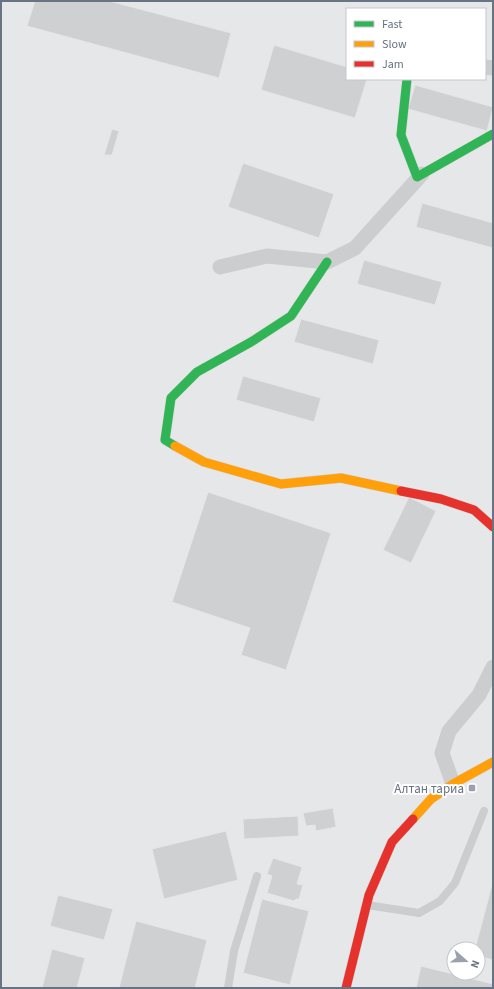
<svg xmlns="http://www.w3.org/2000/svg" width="494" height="989" font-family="'Source Sans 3',sans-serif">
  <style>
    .built { fill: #e6e7e8; fill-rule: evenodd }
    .building { fill: #ced0d1; stroke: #e6e6e6 }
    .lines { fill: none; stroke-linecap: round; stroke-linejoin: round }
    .fast-casing { stroke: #d2d3d4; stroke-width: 10 }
    .slow-casing { stroke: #d2d3d4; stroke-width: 10 }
    .jam-casing { stroke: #d2d3d4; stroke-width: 10 }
    .lane { stroke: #cccdcf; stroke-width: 8 }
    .street { stroke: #cccdcf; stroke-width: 15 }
    .fast { stroke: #30b455; stroke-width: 9 }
    .slow { stroke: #ff9f0a; stroke-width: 9 }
    .jam { stroke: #e5322d; stroke-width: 9 }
    .poi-dot { fill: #9aa1ab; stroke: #fff; stroke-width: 1.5 }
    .labels { text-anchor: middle; stroke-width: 4; stroke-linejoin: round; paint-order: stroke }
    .poi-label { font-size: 13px; fill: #687383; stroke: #fff; text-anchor: end }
  </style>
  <rect width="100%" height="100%" fill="#f6f6f6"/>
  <path class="built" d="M1,1H493V988H1ZM347,9H485V79H347ZM454,949H478V973H454Z"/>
  <path class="building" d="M35,1H109L231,33L219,78L27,26Z
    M274,45L347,67V79H367L355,118L261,90Z
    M415,85L493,107L487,131L408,109Z
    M112,129L119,131L112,155H104Z
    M243,163L334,194L319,238L228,207Z
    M422,203L493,223V248L416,227Z
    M364,260L442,282L435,305L357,284Z
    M301,319L379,340L373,364L294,342Z
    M243,376L321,398L314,422L236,400Z
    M208,492L331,533L286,670L241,655L250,628L172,602Z
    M409,497L436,511L411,563L383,550Z
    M333,808L336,827L316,831L315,825L306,826L303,813Z
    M298,816L299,836L244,839L243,819Z
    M226,831L238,880L164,899L152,849Z
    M273,858L302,867L297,884L303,885L299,899H296L294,901L267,893L272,876L267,874Z
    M493,881V960L478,956V949H475Z
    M58,895L113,909L104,940L50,926Z
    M262,899L309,911L290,985L243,973Z
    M136,921L207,940L195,988H119Z
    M52,949L85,958L77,988H42Z
    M421,966L493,984V988H416Z"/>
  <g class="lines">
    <defs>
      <path id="fast" d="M407,79L401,135L417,177L493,134
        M175,446L165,440L171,398L197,372L251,342L291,316L327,262"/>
      <path id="slow" d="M175,446L204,462L281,484L341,478L401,491
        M413,819L431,799L453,784L493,762"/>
      <path id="jam" d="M401,491L441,499L474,510L493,527
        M346,988L369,895L392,842L413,819"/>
    </defs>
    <use href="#fast" class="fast-casing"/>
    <use href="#slow" class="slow-casing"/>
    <use href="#jam" class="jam-casing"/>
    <path class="lane" d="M367,905L419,913L440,901L455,883L484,811
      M228,988L234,951L257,876"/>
    <path class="street" d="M485,67L493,68
      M220,267L267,256L327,262L355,248L422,174
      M453,784L442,753L449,731L479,695L493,667"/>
    <use href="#fast" class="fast"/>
    <use href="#slow" class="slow"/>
    <use href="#jam" class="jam"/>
  </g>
  <rect class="poi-dot" x="468" y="784" width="8" height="8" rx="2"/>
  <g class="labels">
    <g class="poi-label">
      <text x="464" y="793">Алтан тариа</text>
    </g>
  </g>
  <rect width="494" height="989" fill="none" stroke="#687383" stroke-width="4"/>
  <rect x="346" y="8" width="140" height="72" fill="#ffffff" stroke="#c3c7cd"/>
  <rect x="354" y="21" width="20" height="6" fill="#30b455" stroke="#c3c7cd"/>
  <text x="382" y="28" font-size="12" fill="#687383">Fast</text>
  <rect x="354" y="41" width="20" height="6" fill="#ff9f0a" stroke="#c3c7cd"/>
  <text x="382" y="48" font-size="12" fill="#687383">Slow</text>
  <rect x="354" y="61" width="20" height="6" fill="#e5322d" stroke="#c3c7cd"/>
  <text x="382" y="68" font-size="12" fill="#687383">Jam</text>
  <g transform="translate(466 961) rotate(110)"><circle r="19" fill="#ffffff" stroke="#c3c7cd"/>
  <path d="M0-3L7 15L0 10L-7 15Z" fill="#9aa1ab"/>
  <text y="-6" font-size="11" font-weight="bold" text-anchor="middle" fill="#687383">N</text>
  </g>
</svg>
